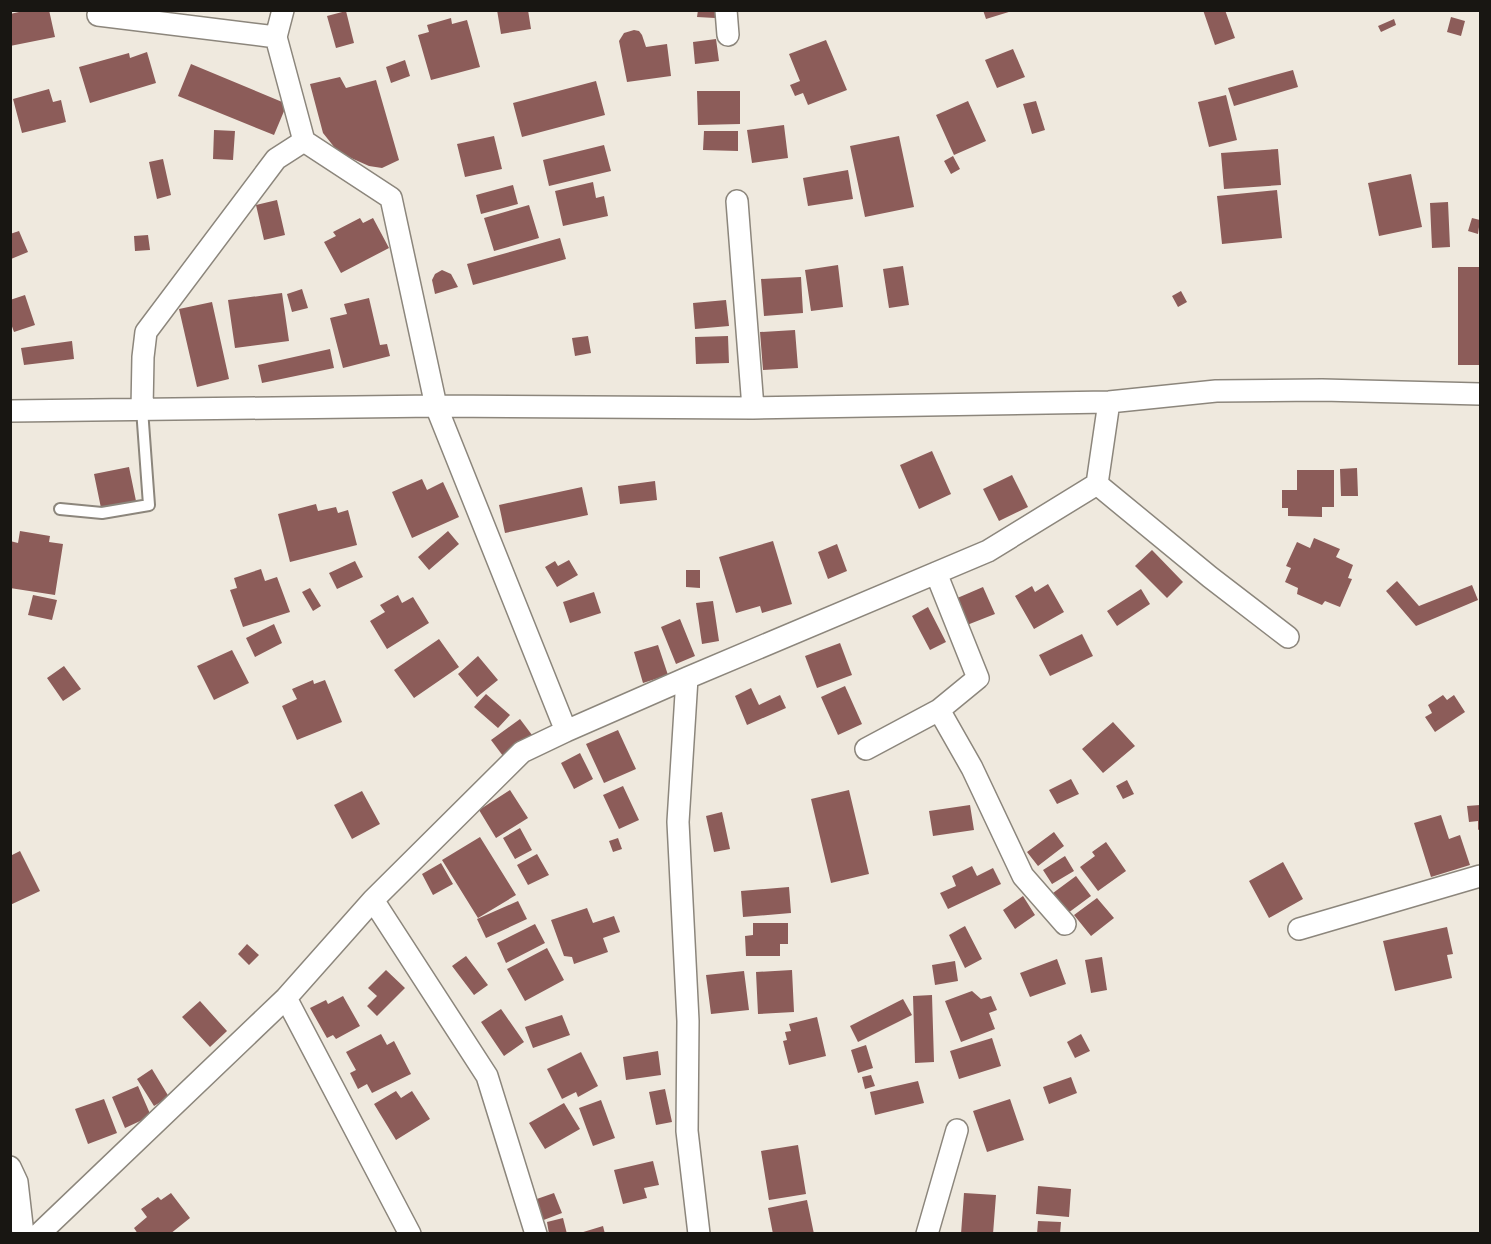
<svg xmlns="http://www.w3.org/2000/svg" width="1491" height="1244" font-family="'PT Sans Narrow',sans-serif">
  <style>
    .building { fill: #8c5c59 }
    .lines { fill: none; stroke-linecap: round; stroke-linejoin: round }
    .lane-casing { stroke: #8c867c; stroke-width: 14 }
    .street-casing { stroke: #8c867c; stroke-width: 24 }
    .lane { stroke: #fff; stroke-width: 10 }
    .street { stroke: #fff; stroke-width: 21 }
  </style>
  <rect width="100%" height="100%" fill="#efe9de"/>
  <path class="building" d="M28,10H49L55,37L10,46V14Z
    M497,10H528L531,29L501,34Z
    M698,10H716L715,18L697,17Z
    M983,10H1012V11L986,19Z
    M1203,10H1225L1235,38L1215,45Z
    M346,11L354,43L336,48L327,16Z
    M1451,17L1465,21L1461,36L1447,32Z
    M451,18L452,24L467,20L480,67L431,80L418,35L429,32L427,25Z
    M1394,19L1396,25L1381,32L1378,26Z
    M634,30L639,31L642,35L646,47L667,44L671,76L627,82L619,41L624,33Z
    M716,39L719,61L695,64L693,42Z
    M826,40L847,90L808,105L803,93L795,96L790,85L800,81L789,54Z
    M1013,49L1025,77L997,88L985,60Z
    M147,52L156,83L90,103L79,67L129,53L130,58Z
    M405,60L410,76L391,83L386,67Z
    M191,64L287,104L274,135L178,96Z
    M1293,70L1298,87L1234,106L1228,88Z
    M340,77L346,88L376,80L399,160L382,168L369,166L342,154L335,148L323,133L310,84Z
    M596,81L605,115L522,137L513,103Z
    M49,89L53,102L61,100L66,122L22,133L13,99Z
    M697,91H740V124L698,125Z
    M1226,95L1237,140L1209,147L1198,102Z
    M968,101L986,141L954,155L936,115Z
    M1036,101L1045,130L1032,134L1023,104Z
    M784,125L788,158L752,163L747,130Z
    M214,130L235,131L233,160L213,159Z
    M704,131H738V151L703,150Z
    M494,136L502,169L465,177L457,144Z
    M899,136L914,207L865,217L850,146Z
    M604,145L611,171L549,186L543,160Z
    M1278,149L1281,185L1224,189L1221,153Z
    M953,156L960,169L951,174L944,161Z
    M163,159L171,195L157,199L149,162Z
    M848,170L853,199L808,206L803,178Z
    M1411,174L1422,227L1379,236L1368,183Z
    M593,182L596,198L604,196L608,216L563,226L555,191Z
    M513,185L518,204L481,214L476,195Z
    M1277,190L1282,238L1222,244L1217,196Z
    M277,200L285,235L264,240L256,205Z
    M1448,202L1450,247L1432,248L1430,203Z
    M529,205L539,238L494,251L484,218Z
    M360,218L363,223L373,218L389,248L341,273L324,242L336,236L333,232Z
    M1472,218L1480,220L1478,234L1468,231Z
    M19,231L28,252L11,259L10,234Z
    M148,235L150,250L135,251L134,236Z
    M560,238L566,259L473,285L467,264Z
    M838,265L843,307L811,311L805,270Z
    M903,266L909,305L889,308L883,269Z
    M1458,267H1480V365H1458Z
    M442,270L451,274L458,287L435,294L432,280L435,274Z
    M801,277L803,313L764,316L761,279Z
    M302,289L308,308L292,312L287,294Z
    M1181,291L1187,302L1178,307L1172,296Z
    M282,293L289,341L235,348L228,300Z
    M25,295L35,325L14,332L10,321V300Z
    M369,298L380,345L387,344L390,356L343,368L330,318L347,314L344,304Z
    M726,300L729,326L695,329L693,303Z
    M212,302L229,379L197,387L179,309Z
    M795,330L798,368L763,370L760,332Z
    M588,336L591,353L575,356L572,338Z
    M728,336L729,363L696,364L695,337Z
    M72,341L74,359L24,365L21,348Z
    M330,349L334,368L262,383L258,365Z
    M932,451L951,494L919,509L900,465Z
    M129,467L136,501L101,508L94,474Z
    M1357,468L1358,496H1341L1340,469Z
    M1297,470H1334V507H1322V517L1288,516V508H1282V490H1297Z
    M1012,475L1028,507L999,521L983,489Z
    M422,479L427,490L443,482L459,517L412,538L392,492Z
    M655,481L657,500L620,504L618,486Z
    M582,487L588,515L505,533L499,505Z
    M316,504L318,511L336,507L338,513L348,510L357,545L290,562L278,514Z
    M20,531L50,536L49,542L63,544L55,595L10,588V541L18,543Z
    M448,531L459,544L429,570L418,557Z
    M1314,538L1340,549L1336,557L1353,565L1348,578L1352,579L1340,607L1325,601L1322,605L1297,594L1298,588L1285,582L1291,568L1286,566L1297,542L1310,548Z
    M773,541L792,604L762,613L760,606L736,613L719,557Z
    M837,544L847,571L828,579L818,552Z
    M1152,550L1183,582L1167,598L1135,566Z
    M569,560L578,575L557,587L545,567L555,561L558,566Z
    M355,561L363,577L337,589L329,573Z
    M261,569L265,581L277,577L290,612L243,627L230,590L237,588L234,578Z
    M686,570H700V588L686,587Z
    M1397,581L1419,606L1472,585L1478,600L1416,626L1386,591Z
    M1048,584L1064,612L1034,629L1015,596L1032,586L1035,592Z
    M983,587L995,614L967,625L955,599Z
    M310,588L321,606L313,611L302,592Z
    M1141,589L1150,604L1117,626L1107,611Z
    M594,592L601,613L570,623L563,602Z
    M33,595L57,600L52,620L28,615Z
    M398,595L402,603L413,597L429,623L387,649L370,621L385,612L380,605Z
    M713,601L719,641L702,644L696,603Z
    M928,607L946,642L930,650L912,616Z
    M680,619L695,656L676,664L661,627Z
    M274,624L282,643L255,657L246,638Z
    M1082,634L1093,656L1050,676L1039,655Z
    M439,639L459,667L414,698L394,670Z
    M840,643L852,675L817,688L805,656Z
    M658,645L668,675L643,683L634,652Z
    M232,650L249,683L214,700L197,666Z
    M478,656L498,680L477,697L458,674Z
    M64,666L81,689L63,701L47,678Z
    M313,680L314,684L325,680L342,722L297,740L282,706L297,699L292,689Z
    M845,686L862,724L838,735L821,697Z
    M751,688L759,705L780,695L786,708L747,725L735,696Z
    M486,694L510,715L498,728L474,707Z
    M1443,695L1447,700L1454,695L1465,712L1435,732L1425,717L1432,713L1428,705Z
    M520,719L532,735L503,756L491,740Z
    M1113,722L1135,746L1103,773L1082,749Z
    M618,730L636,769L604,783L586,744Z
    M580,753L593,779L574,789L561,763Z
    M1071,779L1079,794L1057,804L1049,790Z
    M1127,780L1134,794L1123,799L1116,786Z
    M623,786L639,820L619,829L603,795Z
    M510,790L528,818L496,838L479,810Z
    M849,790L869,874L831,883L811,799Z
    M362,791L380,824L352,839L334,805Z
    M970,805L974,830L933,836L929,811Z
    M1480,805V829L1478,830V821L1469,822L1467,806Z
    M722,812L730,849L714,852L706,816Z
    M1441,815L1449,839L1460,835L1470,865L1431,877L1414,823Z
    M520,828L532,850L515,859L503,838Z
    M1054,832L1064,846L1038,866L1027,852Z
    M480,837L516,895L478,918L442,860Z
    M618,838L622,849L613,852L609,841Z
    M1106,842L1126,871L1098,891L1080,867L1095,856L1092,852Z
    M20,851L40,891L10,905V856Z
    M537,854L549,875L528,885L517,865Z
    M1065,856L1074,871L1052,884L1043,870Z
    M1283,862L1303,899L1269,918L1249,881Z
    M441,863L453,884L433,895L422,874Z
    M972,866L977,876L993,868L1001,884L948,909L940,893L956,886L952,876Z
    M1076,876L1091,896L1068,913L1053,893Z
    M789,887L791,913L743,917L741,891Z
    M1023,896L1035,915L1015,929L1003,910Z
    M1097,898L1114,918L1091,936L1074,915Z
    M518,901L527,919L486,938L477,919Z
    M587,908L593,923L614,916L620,932L603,938L608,952L574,964L572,957L564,956L551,920Z
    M753,923H788V944H780V956H746L745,936L753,935Z
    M535,924L545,943L506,963L497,943Z
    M965,926L982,959L965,968L949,935Z
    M1447,927L1453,954L1447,955L1452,978L1395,991L1383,941Z
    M247,944L259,955L249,965L238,954Z
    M547,948L564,980L525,1001L507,969Z
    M466,956L488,985L474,995L452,966Z
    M1102,957L1107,990L1091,993L1085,960Z
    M1057,959L1066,984L1030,997L1020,973Z
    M955,961L958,981L935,985L932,965Z
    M386,970L405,988L377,1016L367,1006L377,996L368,988Z
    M792,970L794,1012L758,1014L756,972Z
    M744,971L749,1010L711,1014L706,975Z
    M972,991L981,999L991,996L997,1010L989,1013L995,1029L961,1042L945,1001Z
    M932,995L934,1062L915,1063L913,996Z
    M343,996L360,1026L336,1039L333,1035L327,1038L310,1008L326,1000L328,1004Z
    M903,999L912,1015L858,1042L850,1026Z
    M200,1001L227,1031L210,1047L182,1017Z
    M501,1009L524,1042L504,1056L481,1022Z
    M562,1015L570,1035L533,1048L525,1027Z
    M817,1017L826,1056L789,1065L783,1041L787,1040L785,1032L791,1031L789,1024Z
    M381,1034L387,1045L394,1041L411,1074L372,1093L367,1084L358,1089L350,1073L356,1070L346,1052Z
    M1081,1034L1090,1051L1075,1058L1067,1042Z
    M992,1038L1001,1066L959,1079L950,1051Z
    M866,1045L873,1068L858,1073L851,1050Z
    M658,1051L661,1075L626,1080L623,1057Z
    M581,1052L598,1086L578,1097L576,1092L562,1099L547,1069Z
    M152,1069L169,1097L154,1106L137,1079Z
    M871,1075L875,1086L865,1089L862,1077Z
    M1071,1077L1077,1093L1049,1104L1043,1087Z
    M918,1081L924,1103L875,1115L870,1092Z
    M138,1086L151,1116L125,1128L112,1097Z
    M665,1089L672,1122L656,1125L649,1092Z
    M396,1091L401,1098L412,1091L430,1119L396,1140L374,1104Z
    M104,1099L117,1133L88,1144L75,1109Z
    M1010,1099L1024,1140L987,1152L973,1111Z
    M601,1100L615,1138L593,1146L579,1108Z
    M564,1103L580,1129L545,1149L529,1123Z
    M798,1145L806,1194L769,1200L761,1151Z
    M653,1161L659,1185L644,1188L647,1198L623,1204L614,1170Z
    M1038,1186L1071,1189L1069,1217L1036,1214Z
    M171,1193L190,1218L170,1234H138L134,1228L147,1217L141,1209L158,1197L161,1200Z
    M554,1193L562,1213L541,1221L534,1200Z
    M964,1193L996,1195L993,1234H961Z
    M807,1200L814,1234H773L768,1208Z
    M563,1218L567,1234H549L547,1222Z
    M1038,1221L1061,1222L1060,1234H1037Z
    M603,1226L605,1234H580V1233Z"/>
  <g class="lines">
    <defs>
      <path id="lane" d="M60,509L102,513L149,505L142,409"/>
      <path id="street" d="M283,10L276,37L304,141L391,198L436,406L566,731
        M726,10L728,35
        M98,15L276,37
        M737,201L753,408
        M142,409L143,357L146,332L276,159L304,141
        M10,411L436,406L753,408L1109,402L1216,391L1322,390L1480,394
        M1097,484L1210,577L1288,637
        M1097,484L1109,402
        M687,678L678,822L688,1021L687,1131L699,1234
        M939,710L972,768L1023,876L1065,924
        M866,749L939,710L978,678L936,573
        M373,900L487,1076L536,1234
        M1299,929L1480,876
        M286,998L410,1234
        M10,1167L17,1182L23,1234
        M39,1234L286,998L373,900L522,752L566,731L687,678L988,551L1097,484
        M927,1234L957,1130"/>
    </defs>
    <use href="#lane" class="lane-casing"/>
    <use href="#street" class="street-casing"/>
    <use href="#lane" class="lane"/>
    <use href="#street" class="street"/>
  </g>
  <rect width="1491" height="1244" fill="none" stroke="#181612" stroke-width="24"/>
</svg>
